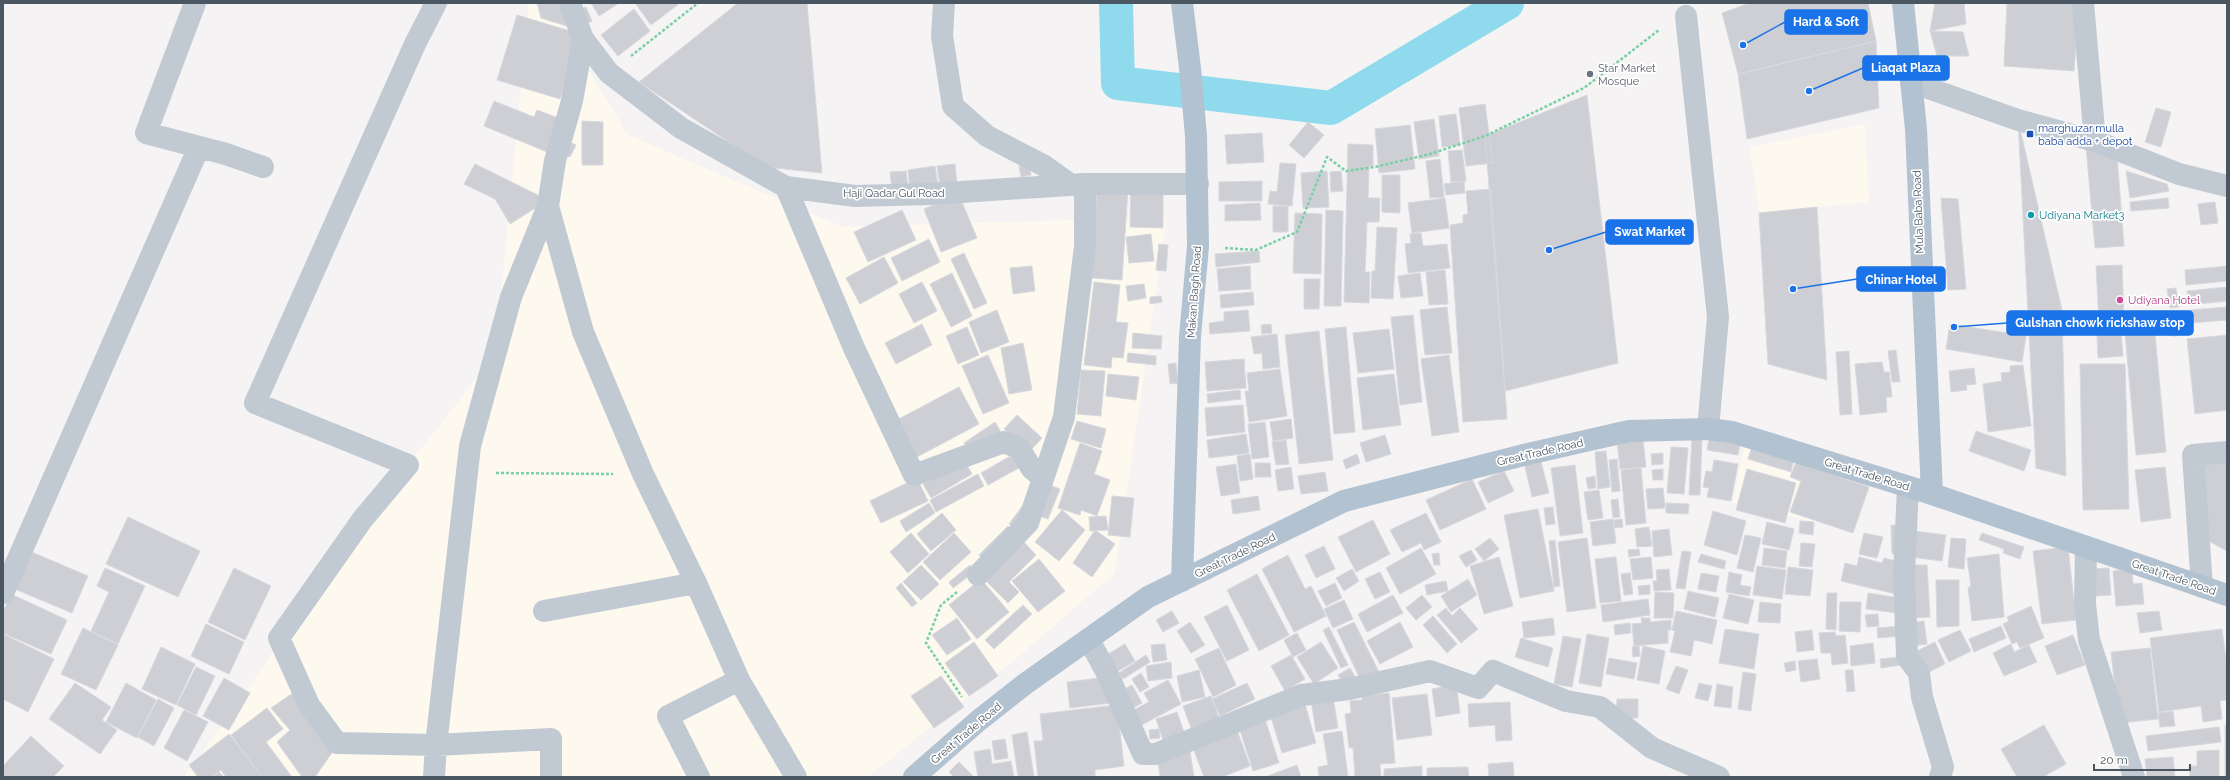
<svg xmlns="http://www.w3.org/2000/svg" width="2230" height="780" font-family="Raleway,sans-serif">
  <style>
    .commercial { fill: #fdf9ef }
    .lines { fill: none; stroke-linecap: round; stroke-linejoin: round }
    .canal { stroke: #90daee; stroke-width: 34 }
    .building { fill: #cdcfd5; stroke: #d7d9de }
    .path { stroke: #7ad0a6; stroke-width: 2.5; stroke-dasharray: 3 2; stroke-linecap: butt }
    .minor { stroke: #c1cad2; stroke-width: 22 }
    .major { stroke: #b3c2d1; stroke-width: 22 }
    .worship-dot { fill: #6b7280; stroke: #fff; stroke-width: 1.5 }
    .transit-dot { fill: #1a4fb4; stroke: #fff; stroke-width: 1.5 }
    .culture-dot { fill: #0f9aa8; stroke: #fff; stroke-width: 1.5 }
    .hotel-dot { fill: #d1479c; stroke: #fff; stroke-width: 1.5 }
    .labels { text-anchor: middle; stroke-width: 3.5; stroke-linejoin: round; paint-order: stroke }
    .worship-label { font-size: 11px; fill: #5b616d; stroke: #fff; text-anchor: start }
    .transit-label { font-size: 11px; fill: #164399; stroke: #fff; text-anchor: start }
    .street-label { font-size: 11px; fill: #4a5661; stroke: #fff }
    .culture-label { font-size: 11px; fill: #0d838f; stroke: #fff; text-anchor: start }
    .hotel-label { font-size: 11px; fill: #b23c85; stroke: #fff; text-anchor: start }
    .leader { fill: none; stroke: #1a73e8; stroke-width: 1.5 }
    .callout-dot { fill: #1a73e8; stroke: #fff; stroke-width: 1.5 }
    .callout { fill: #1a73e8; stroke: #1a73e8; stroke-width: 1.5 }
    .callout-label { font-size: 12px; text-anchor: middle; font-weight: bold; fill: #fff }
  </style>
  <rect width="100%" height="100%" fill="#f5f3f3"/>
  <path class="commercial" d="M529,3H548L628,135L843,227L1167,217L1115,573L1013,661L868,777H184L408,465L495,355Z
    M1865,124L1869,202L1759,213L1750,147Z
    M1746,436L1835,464L1816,522L1733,503Z"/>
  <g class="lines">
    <path class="canal" d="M1116,3L1118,83L1331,108L1507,3"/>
  </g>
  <path class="building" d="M537,3H563L570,27L541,18Z
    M591,3H619L599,16Z
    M635,3H680L651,25Z
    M738,3H807L822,173L766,167L639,82Z
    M1750,3H1868L1876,41L1738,74L1722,13Z
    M1935,3H1964L1966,24L1930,31Z
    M2007,3H2079L2074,71L2004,66Z
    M586,7L592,21L581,26L575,11Z
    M634,9L650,31L618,56L601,35Z
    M517,15L580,34L560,99L497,80Z
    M1930,31L1963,32L1969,56H1937Z
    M1876,41L1879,108L1747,139L1738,74Z
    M1587,95L1618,363L1505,391L1485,136Z
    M494,101L534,117L537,110L566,121L552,154L484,126Z
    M1485,104L1493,163L1466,166L1459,108Z
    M2156,108L2171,112L2161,147L2145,142Z
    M1456,114L1460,145L1442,147L1439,116Z
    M1434,119L1439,156L1419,159L1414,122Z
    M2018,120L2062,310L2066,476L2036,468Z
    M582,121L603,122V165H582Z
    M1308,122L1324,135L1304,158L1289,145Z
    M1410,125L1415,169L1379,173L1375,129Z
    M1262,133L1264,162L1227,164L1225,135Z
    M565,140L576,145L570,157L559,152Z
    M1348,144L1373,145V167L1369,166L1368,198H1380L1379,222H1367L1365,272H1370L1369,303L1344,302Z
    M2086,147L2117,155L2124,246L2095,248Z
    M1462,150L1466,181L1451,182L1448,151Z
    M1440,159L1444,197L1430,198L1426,161Z
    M1280,163L1296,164L1292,206L1268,204L1270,191L1277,192Z
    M475,164L548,200L510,224L495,199L464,184Z
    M955,164L957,184L940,186L937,166Z
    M1029,164L1031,175L1021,177L1019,166Z
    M935,166L938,186L910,189L908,170Z
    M906,171L908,188L892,190L890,172Z
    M1327,171L1329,207L1303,208L1301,173Z
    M1341,171L1343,191L1331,192L1330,172Z
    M2126,171L2167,184L2169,191L2130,198Z
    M1382,175H1400V213L1382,212Z
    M1262,181V201H1219V182Z
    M1464,181L1465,193L1446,195L1444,184Z
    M1097,187L1128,189L1122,280L1091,278Z
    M1131,187H1163V228L1130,227Z
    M1491,189L1507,419L1463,422L1450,225L1463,223V215L1468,214L1466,191Z
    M959,195L977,238L941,252L924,209Z
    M1445,198L1449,228L1412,233L1408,203Z
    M1941,198L1958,199L1966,289L1948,290Z
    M2168,198L2169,208L2131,211L2130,202Z
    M2215,202L2218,223L2201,225L2198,204Z
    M1260,203L1261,220L1225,221V205Z
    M1273,206H1288V232H1273Z
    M1817,207L1827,380L1768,364L1759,213Z
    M902,210L916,240L868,262L854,232Z
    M1326,210L1343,211L1341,306H1324Z
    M1295,213L1322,214L1321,274L1293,273Z
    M1377,227L1397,228L1393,299L1371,298L1372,271H1375Z
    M1421,233L1423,246L1447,244L1450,268L1408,273L1405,244L1411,243L1410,234Z
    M1151,234L1154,261L1129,263L1126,237Z
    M929,239L940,262L902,281L891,258Z
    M1159,244L1168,245L1166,271L1156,270Z
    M1259,251L1260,262L1216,267L1215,254Z
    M964,253L987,303L974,309L951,259Z
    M884,257L898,283L860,304L846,278Z
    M2122,265L2124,322L2099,323L2096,266Z
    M1032,266L1035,291L1013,294L1010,268Z
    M1250,266L1251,289L1219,291L1217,269Z
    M2227,266V281L2186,285L2185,270Z
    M1445,270L1448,304L1429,305L1426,272Z
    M952,273L972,316L951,327L930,284Z
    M1420,273L1423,296L1401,298L1398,276Z
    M1304,279H1320L1319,309H1304Z
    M922,282L937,311L914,323L899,294Z
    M1094,282L1120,285L1116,322L1128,323L1123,358L1112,357L1111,368L1084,365Z
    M1144,284L1146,298L1128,301L1126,286Z
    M2227,287V301L2188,305L2187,291Z
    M2176,288L2179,307L2170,308L2167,289Z
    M1253,292L1254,305L1221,308L1220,295Z
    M1161,296L1162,302L1150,304V297Z
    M1447,307L1452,353L1425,355L1420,310Z
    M2227,307V320L2191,323L2190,310Z
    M997,310L1009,342L981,353L969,322Z
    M1248,310L1250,331L1210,334L1209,323L1224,321V312Z
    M2153,313L2166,452L2136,455L2125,333H2134L2132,315Z
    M1413,315L1422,402L1400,405L1391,317Z
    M2174,317L2177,336H2171L2168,318Z
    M922,324L932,345L896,364L885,343Z
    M1271,324L1272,333L1262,334L1261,325Z
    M1950,324L2026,336L2022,362L1946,349Z
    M967,327L979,355L958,364L946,336Z
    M1346,327L1355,432L1334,434L1325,329Z
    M1389,329L1394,369L1358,373L1353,333Z
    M1319,331L1333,460L1299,464L1285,335Z
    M1133,333L1162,336L1161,349L1132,348Z
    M2121,333L2123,356L2098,358L2097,335Z
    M1277,334L1280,367L1263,369L1262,353L1254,354L1251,337Z
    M2227,335V410L2195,414L2187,339Z
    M1023,343L1032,390L1009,394L1001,348Z
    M1896,350L1900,382H1892L1888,351Z
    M1849,351L1852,414L1840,415L1836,352Z
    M1128,353L1156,356V365L1127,362Z
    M988,355L1009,403L983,414L962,366Z
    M1449,355L1459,432L1432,436L1421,359Z
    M1244,359L1246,388L1207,391L1205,362Z
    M1882,362L1884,372H1889L1892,397H1886L1887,412L1860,415L1855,364Z
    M1176,363L1178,383L1170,384L1168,364Z
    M2080,364H2125L2129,509L2083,510Z
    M2023,365L2031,426L1988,432L1983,384L2002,381L2001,373L2010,372V366Z
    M1974,368L1976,384L1966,385L1967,390L1951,392L1949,371Z
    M1280,369L1287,416L1249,422L1245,391H1249L1247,373Z
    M1081,370L1105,371L1101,416L1077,414Z
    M1108,374L1139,377L1136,400L1106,396Z
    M1394,374L1401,425L1363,430L1357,378Z
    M959,387L979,424L915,458L895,421Z
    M1240,390L1241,399L1208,403L1207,394Z
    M1243,405L1245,432L1207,436L1205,408Z
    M1017,415L1042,438L1029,452L1004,429Z
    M1291,419L1293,438L1273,441L1270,422Z
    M1077,421L1106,429L1101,448L1071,439Z
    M995,422L1001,432L970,453L964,443Z
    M1265,422L1269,457L1252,459L1248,424Z
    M1976,431L2031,450L2024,471L1969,451Z
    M1246,434L1249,453L1209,458L1207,440Z
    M1385,435L1391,454L1366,462L1360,443Z
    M1692,437L1702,438L1700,495H1689Z
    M1709,438L1740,444L1738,455L1707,450Z
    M1643,439L1646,467L1620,469L1617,442Z
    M1286,440L1289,464L1276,465L1272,442Z
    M1080,443L1102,451L1094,474L1110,480L1097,516L1081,510L1080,515L1058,508Z
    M1752,446L1794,459L1791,472L1748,459Z
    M1671,447L1688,448L1684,494L1667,493Z
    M1019,451L1026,464L988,485L981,473Z
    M1606,451L1610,487L1598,489L1595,452Z
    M1663,453V464L1652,465L1651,454Z
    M1250,454L1253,479L1240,481L1237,456Z
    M1357,454L1360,463L1346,469L1343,460Z
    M1539,454L1549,493L1532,497L1523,458Z
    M2227,455V551L2203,538L2197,457Z
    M1617,459L1620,491L1612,492L1609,460Z
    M964,460L972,474L931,498L923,484Z
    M1714,460L1738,464L1731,501L1707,497L1709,488L1703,487L1706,471L1712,472Z
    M1796,462L1869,487L1853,533L1790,512L1801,481L1790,477Z
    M1255,463H1270L1271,477H1255Z
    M1236,464L1240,493L1221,496L1216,467Z
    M1575,465L1583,533L1560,536L1551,468Z
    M1291,467L1294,489L1278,491L1275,470Z
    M2165,467L2171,518L2141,522L2135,470Z
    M1641,468L1646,523L1626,525L1621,470Z
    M1663,469V480H1653L1652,470Z
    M1747,469L1796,483L1785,523L1736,510Z
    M1504,471L1514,491L1488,503L1478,482Z
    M1325,472L1328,491L1301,494L1298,476Z
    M978,474L984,486L936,512L930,500Z
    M1595,476L1596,488L1588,489L1586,478Z
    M917,478L928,501L881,523L870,501Z
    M1472,479L1486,509L1440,530L1426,500Z
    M1047,484L1060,489L1048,519L1034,514Z
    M1663,488L1665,508L1648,509L1646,489Z
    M1599,490L1603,518L1588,520L1584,492Z
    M1112,496L1134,498L1130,537L1108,535Z
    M1258,496L1260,510L1233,514L1231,500Z
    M1618,499L1620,517L1613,518L1611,500Z
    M929,503L935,513L906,532L900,521Z
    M1666,503L1689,504L1688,514L1666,513Z
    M1024,504L1016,529L1009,524Z
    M1553,507L1555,524L1546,525L1544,508Z
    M1538,509L1554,591L1520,598L1504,515Z
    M1062,510L1085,530L1059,561L1035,542Z
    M1713,511L1746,521L1737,555L1704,545Z
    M942,513L956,530L931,551L917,534Z
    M1426,513L1441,542L1424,550L1421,543L1402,552L1390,530Z
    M1106,516L1108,530L1090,531L1089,517Z
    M128,517L200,551L178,597L106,564Z
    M1613,519L1616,543L1593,546L1590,522Z
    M1622,519L1623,527L1615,528L1614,520Z
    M1373,520L1390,554L1356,572L1338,537Z
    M1800,521L1814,522L1813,535L1799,533Z
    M1767,522L1794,529L1789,550L1762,544Z
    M1891,525H1903L1904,554H1892Z
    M1008,526L1015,533L986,562L979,555Z
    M1649,527L1652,546L1637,547L1635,529Z
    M1669,529L1672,555L1654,557L1652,531Z
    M1095,530L1115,544L1092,577L1073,563Z
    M1914,531L1946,535L1942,561L1910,557Z
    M911,533L929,554L908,573L890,552Z
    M954,533L971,552L940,580L923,562Z
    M1864,533L1883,537L1877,558L1859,554Z
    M1982,533L2024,547L2020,559L2003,553L2004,549L1979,540Z
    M1745,535L1761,538L1753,572L1737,568Z
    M1490,538L1499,549L1484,561L1475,549Z
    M1587,538L1596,608L1567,612L1558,542Z
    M1951,538L1966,539L1964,569L1948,567Z
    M1021,539L1036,555L1009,582L1019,592L1008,603L982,577Z
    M1555,540L1560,586L1554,587L1549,541Z
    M1801,543L1815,544L1812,567L1799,566Z
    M1324,546L1335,569L1316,578L1305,555Z
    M2068,547L2076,620L2042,624L2033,551Z
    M1421,548L1436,574L1400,594L1386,568Z
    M1764,548L1787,551L1785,568L1762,565Z
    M1639,549L1640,555L1629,557L1628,550Z
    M27,550L88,576L72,613L10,587Z
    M1471,550L1477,560L1466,567L1459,556Z
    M1682,551L1691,552L1685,589L1676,588Z
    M1439,553L1440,565H1434L1432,554Z
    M1701,554L1726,561L1724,569L1698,562Z
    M1999,554L2004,617L1972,621L1968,587H1971L1967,558Z
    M1288,555L1305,589L1311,586L1326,616L1294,632L1262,569Z
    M1499,557L1513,606L1484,614L1470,566Z
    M1616,557L1621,601L1600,603L1595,559Z
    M1651,557L1653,578L1633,580L1630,559Z
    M1859,557L1882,563L1884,558L1904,563L1896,594L1841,581L1845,563L1857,566Z
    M1039,559L1065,591L1038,612L1012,581Z
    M921,565L939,584L921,600L903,582Z
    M970,565L974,572L953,588L949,582Z
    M1907,565H1927L1930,617L1910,618Z
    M1757,566L1786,570L1782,599L1753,595Z
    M1788,567L1813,570L1810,596L1785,594Z
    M105,568L145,586L118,644L91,631L109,592L97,586Z
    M234,568L271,586L245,640L208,622Z
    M2109,568L2111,595L2095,596L2093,569Z
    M1352,569L1359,581L1344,591L1336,578Z
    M1669,569L1671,590L1654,591L1653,581H1657L1656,570Z
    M2132,569L2133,584L2142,583L2144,604L2116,606L2113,571Z
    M1380,572L1390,592L1375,599L1365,579Z
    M1729,572L1742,575L1740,585L1751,587L1749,596L1726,592Z
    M1630,573L1633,594L1624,595L1621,574Z
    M1701,573L1719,576L1716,592L1698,589Z
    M1257,574L1289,635L1259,651L1227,590Z
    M981,579L1009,612L977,639L949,605Z
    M1468,579L1477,595L1451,612L1441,596Z
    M1936,580H1959V626L1937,627Z
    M1446,581L1448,591L1427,595L1425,585Z
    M901,583L917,603L912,607L896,588Z
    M1335,583L1342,598L1326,606L1318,591Z
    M1650,585V594L1639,595L1638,586Z
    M1688,591L1719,598L1715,617L1684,609Z
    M1655,592L1674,593L1673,618H1654Z
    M1827,593H1837L1836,630L1826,629Z
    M1868,593L1900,598L1898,613L1866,609Z
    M11,594L67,620L51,654L3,633V612Z
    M1729,594L1754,600L1748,624L1723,618Z
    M1393,595L1403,613L1367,632L1358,614Z
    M1422,595L1432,607L1416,620L1406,608Z
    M1648,599L1650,615L1603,622L1601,605Z
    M1344,600L1353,619L1333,628L1324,609Z
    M1760,602L1781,604L1780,623L1758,622Z
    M1840,602H1861L1860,632L1839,631Z
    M1023,605L1032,614L994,649L985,640Z
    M1227,605L1249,650L1227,661L1204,617Z
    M2031,606L2044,638L2020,648L2017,642L2012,644L2003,624L2009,621L2007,617Z
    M1446,608L1452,616L1460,608L1478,629L1461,643L1437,615Z
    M1172,611L1179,623L1163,632L1156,620Z
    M1676,611L1717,620L1712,644L1694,640L1691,656L1670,652L1675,631L1672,630Z
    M2159,611L2162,630L2140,633L2137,613Z
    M1878,614L1879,626L1867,627L1865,615Z
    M1433,616L1457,644L1447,653L1423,625Z
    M957,618L971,639L947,655L932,635Z
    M1553,618L1555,635L1524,638L1522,622Z
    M1641,618H1650V622L1671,620V630H1668V643L1634,646L1632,624L1642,623Z
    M1924,621L1927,644L1912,646L1908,623Z
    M1190,622L1205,645L1191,653L1177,631Z
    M1354,622L1380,674L1362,683L1337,630Z
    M1400,622L1413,647L1380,664L1367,641Z
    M1630,623L1631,633L1615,635L1614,625Z
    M206,624L244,642L229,674L191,656Z
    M1900,626L1901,636L1878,638L1877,628Z
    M2001,626L2006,638L1974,652L1969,639Z
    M1329,627L1348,665L1341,668L1323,630Z
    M83,628L118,645L96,690L61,674Z
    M1725,629L1759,634L1754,669L1719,663Z
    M2222,629L2227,667V700L2220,701L2222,719L2203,722L2201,706L2159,712L2150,638Z
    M1812,630L1814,650L1797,652L1795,632Z
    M1960,630L1971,651L1949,662L1938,640Z
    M1835,632L1836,636L1845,635L1848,663L1832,665L1831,653H1821L1819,633Z
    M1297,633L1306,650L1293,657L1284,640Z
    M3,634L54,659L28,712L3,699Z
    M1587,634L1609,638L1601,687L1579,683Z
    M2073,635L2085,665L2057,675L2045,646Z
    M1563,636L1581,639L1572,687L1554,684Z
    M1521,638L1553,648L1548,667L1515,657Z
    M974,642L998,676L969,696L945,663Z
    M1321,642L1338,668L1314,684L1297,657Z
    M1935,642L1945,664L1923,675L1913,653Z
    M1873,643L1875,663L1851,666L1850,646Z
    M1125,644L1135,661L1110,676L1100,659Z
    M1165,644L1167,660L1153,662L1151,645Z
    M2011,644L2014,652L2029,645L2037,662L2004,676L1993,653Z
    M1639,646L1640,656L1633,657L1632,647Z
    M1643,646L1665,651L1659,684L1637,680Z
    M161,647L195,664L176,705L142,689Z
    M1219,648L1236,685L1213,697L1195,659Z
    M2150,648L2158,719L2119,723L2111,652Z
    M1146,655L1150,662L1123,679L1119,673Z
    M1291,655L1305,679L1285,691L1271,666Z
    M1898,657L1900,665L1881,668L1880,659Z
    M1609,658L1637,663L1634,679L1606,674Z
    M1817,659L1820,679L1801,682L1798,661Z
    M1795,661L1796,670L1786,672L1784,663Z
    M1171,662L1172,678L1148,681L1146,666Z
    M1676,666L1688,670L1679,694L1666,689Z
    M196,667L215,676L196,715L177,705Z
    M1350,668L1358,681L1345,688L1338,675Z
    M1199,670L1205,697L1182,702L1177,676Z
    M1845,670H1853L1855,691L1847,692Z
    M1743,672L1756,674L1751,711L1738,709Z
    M1141,673L1149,687L1140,692L1132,679Z
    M941,676L964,707L934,728L911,696Z
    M1108,677L1111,703L1070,708L1067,682Z
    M224,678L250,693L229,730L203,716Z
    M1168,680L1181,704L1136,728L1128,713L1149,702L1144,693Z
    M75,683L111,707L102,720L117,730L100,754L49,719Z
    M126,683L156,700L137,738L106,722Z
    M1247,683L1255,699L1220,716L1212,699Z
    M1699,683L1712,686L1708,701L1695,698Z
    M1456,684L1460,713L1436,717L1432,689Z
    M1717,684L1733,687L1731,708L1714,706Z
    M1132,685L1142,703L1127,711L1117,693Z
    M296,691L336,747L315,777H302L277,742L290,730L271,708Z
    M1389,693L1395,763L1380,764L1381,777H1355L1353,748H1349L1345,714L1351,713L1350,701L1362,700V696Z
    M1427,694L1432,735L1397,740L1392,698Z
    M1211,696L1219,718L1191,728L1183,706Z
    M1333,697L1338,728L1316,732L1311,700Z
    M158,699L174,708L154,746L138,737Z
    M1617,699H1638V718H1616Z
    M1510,702L1512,740L1496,741L1495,725L1469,727L1468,704Z
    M1305,704L1316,743L1282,753L1270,714Z
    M1117,705L1124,766L1095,770V776L1038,777L1034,741H1043L1040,714Z
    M267,708L283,729L266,742L292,777H262L231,735Z
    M184,710L208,722L187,761L164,748Z
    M2173,711L2175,726L2160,727L2158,713Z
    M1177,712L1186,738L1165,746L1156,719Z
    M1265,719L1279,763L1253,771L1239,727Z
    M2044,725L2066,764L2043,777H2017L2001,749Z
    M2225,725H2227V777H2225Z
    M2219,727L2221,742L2148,751L2146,736Z
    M1159,729L1160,738L1150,739L1149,730Z
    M1237,730L1250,766L1222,777H1204L1193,748Z
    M1342,731L1348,777H1319L1318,767L1328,765L1323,734Z
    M1027,732L1034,777H1018L1012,735Z
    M229,734L262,777H226L221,770L212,777H198L189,765Z
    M31,736L64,766L53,777H3V766Z
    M1005,739L1008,758L995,760L992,741Z
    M990,749L992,764L1011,761L1014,777H978L974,752Z
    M2219,750V777H2190L2189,766H2197V751Z
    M1190,751L1194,777H1160L1157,755Z
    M2173,757L2175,777H2147L2145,759Z
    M959,762L974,777H954L949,772Z
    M1513,762L1514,777H1489L1488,764Z
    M1297,765L1301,777H1265Z
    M1422,766V777H1384V769Z
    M1468,767L1469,777H1427V768Z
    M219,772L224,777H213Z"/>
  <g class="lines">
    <path class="path" d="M631,56L698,3
      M1225,248L1256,250L1297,232L1327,157L1346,171L1375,167L1430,154L1485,136L1584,88L1659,30
      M496,473L613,474
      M957,592L941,605L926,643L962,697"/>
    <path class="minor" d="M195,3L146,133L226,154L263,167
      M436,3L415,44L255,403L408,465L362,520L279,638L309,705L337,743L436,745L551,739V777
      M570,3L583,39L609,73L681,128L786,187L855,196L931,194L1085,184H1198
      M944,3L942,36L953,106L987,136L1043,165L1071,185
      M2083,3L2095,141
      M1686,16L1718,317L1708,429
      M583,39L572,101L555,161L548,206L583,332L643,474L696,583L739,680L796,777
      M1911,82L2018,120L2095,141L2179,174L2227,186
      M786,187L854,348L914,475L1004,442L1019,448L1032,469L1043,478
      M1908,487L1904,573L1907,657L1919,673L1922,697L1943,767L1940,777
      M2086,547L2085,604L2089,640L2134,777
      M978,575L1028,523L1064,417L1085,246V184
      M2202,587L2193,455L2227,452
      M3,593L199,147
      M544,611L696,583
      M1089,640L1109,677L1143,754H1156L1302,695L1349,689L1430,671L1478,688L1493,671L1566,701L1600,707L1652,748L1719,777
      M434,777L436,745L470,446L511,297L548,206
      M699,777L668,716L739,680"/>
    <path class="major" d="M1903,3L1916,129L1932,494
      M1182,581L1190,337L1198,246L1196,136L1190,68L1182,3
      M914,777L978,721L1025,684L1148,597L1344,501L1528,454L1629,431L1708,429L1732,432L1932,494L2227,595"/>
  </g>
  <circle class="worship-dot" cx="1590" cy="74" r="4"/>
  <rect class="transit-dot" x="2026" y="130" width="8" height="8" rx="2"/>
  <circle class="culture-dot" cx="2031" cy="215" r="4"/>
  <circle class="hotel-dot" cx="2120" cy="300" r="4"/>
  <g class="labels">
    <g class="worship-label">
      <text x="1598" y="72">Star Market<tspan x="1598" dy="13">Mosque</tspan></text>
    </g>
    <g class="transit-label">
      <text x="2038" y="132">marghuzar mulla<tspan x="2038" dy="13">baba adda + depot</tspan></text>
    </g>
    <g class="street-label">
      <text x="894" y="197">Haji Qadar Gul Road</text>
      <text transform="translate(1918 212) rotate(-92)" y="4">Mula Baba Road</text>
      <text transform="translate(1194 292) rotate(-86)" y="4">Makan Bagh Road</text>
      <text transform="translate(1540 452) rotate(-13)" y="4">Great Trade Road</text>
      <text transform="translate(1867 474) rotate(17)" y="4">Great Trade Road</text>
      <text transform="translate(1235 555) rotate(-26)" y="4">Great Trade Road</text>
      <text transform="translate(2174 577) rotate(19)" y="4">Great Trade Road</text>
      <text transform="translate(966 733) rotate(-40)" y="4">Great Trade Road</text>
    </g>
    <g class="culture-label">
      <text x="2039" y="219">Udiyana Market3</text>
    </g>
    <g class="hotel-label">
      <text x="2128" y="304">Udiyana Hotel</text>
    </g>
  </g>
  <path class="leader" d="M1743 45L1785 22M1809 91L1863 68M1549 250L1606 232M1793 289L1857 279M1954 327L2007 323"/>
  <g class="callout-dot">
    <circle cx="1743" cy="45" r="4"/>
    <circle cx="1809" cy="91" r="4"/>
    <circle cx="1549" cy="250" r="4"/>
    <circle cx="1793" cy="289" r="4"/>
    <circle cx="1954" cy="327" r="4"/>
  </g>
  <g class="callout">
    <rect x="1785" y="10" width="82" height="24" rx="4"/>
    <rect x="1863" y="56" width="86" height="24" rx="4"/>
    <rect x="1606" y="220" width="87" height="24" rx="4"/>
    <rect x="1857" y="267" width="88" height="24" rx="4"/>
    <rect x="2007" y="311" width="186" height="24" rx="4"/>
  </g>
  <g class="callout-label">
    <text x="1826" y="26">Hard &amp; Soft</text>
    <text x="1906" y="72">Liaqat Plaza</text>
    <text x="1650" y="236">Swat Market</text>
    <text x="1901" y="284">Chinar Hotel</text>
    <text x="2100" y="327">Gulshan chowk rickshaw stop</text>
  </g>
  <rect width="2230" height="780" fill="none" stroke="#4a5661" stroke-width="8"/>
  <path d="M2094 764v6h96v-6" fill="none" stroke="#4a5661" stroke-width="2"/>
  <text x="2100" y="764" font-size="12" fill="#4a5661" stroke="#ffffff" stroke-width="3" paint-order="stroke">20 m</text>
</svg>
